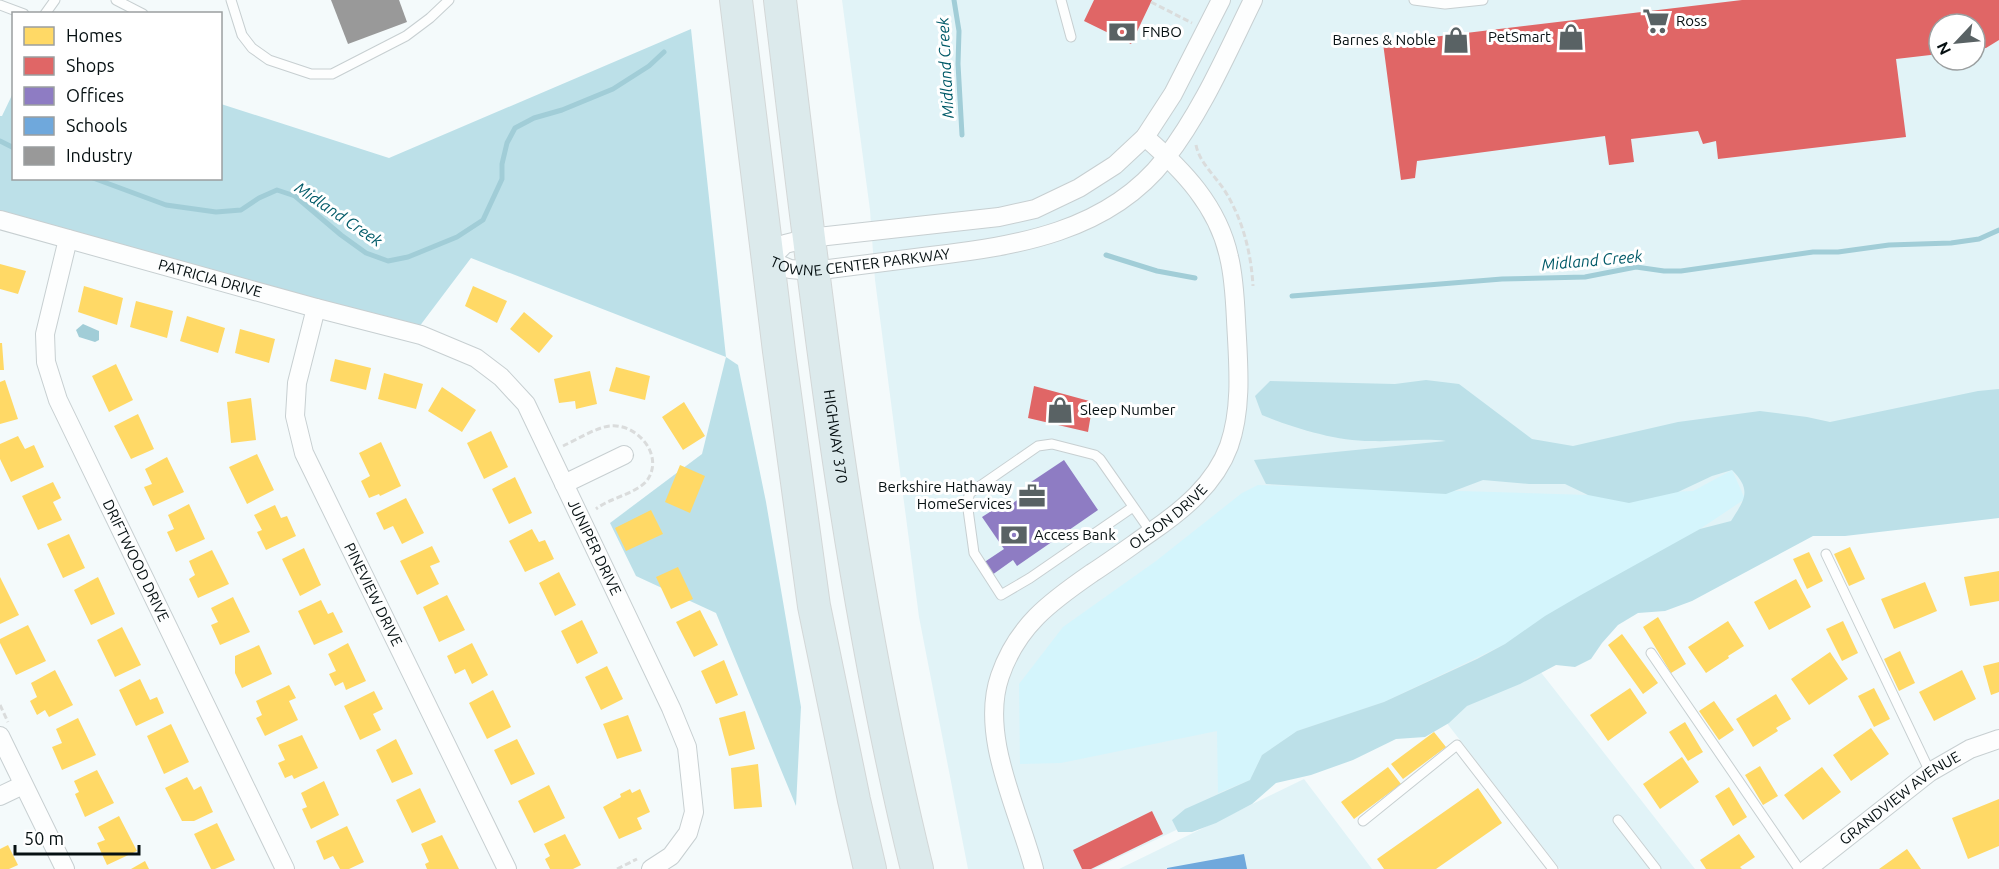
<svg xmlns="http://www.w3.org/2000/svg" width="1999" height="869" font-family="Ubuntu,sans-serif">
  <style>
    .built { fill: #e1f3f7; fill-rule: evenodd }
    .green { fill: #d4f5fc }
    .forest { fill: #bce0e8 }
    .water { fill: #a1cdd7 }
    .homes { fill: #ffd966 }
    .shops { fill: #e06666 }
    .offices { fill: #8e7cc3 }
    .schools { fill: #6fa8dc }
    .industry { fill: #999 }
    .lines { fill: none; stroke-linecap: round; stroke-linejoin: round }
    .stream { stroke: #a1cdd7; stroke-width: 5 }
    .service-casing { stroke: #c7cfd1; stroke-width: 11 }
    .minor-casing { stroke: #c7cfd1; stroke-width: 20 }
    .trunk-casing { stroke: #d3d7d7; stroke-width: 34 }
    .path { stroke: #dadcdc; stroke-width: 3; stroke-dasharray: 6 3; stroke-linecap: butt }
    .service { stroke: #fdfefe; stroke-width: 9 }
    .minor { stroke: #fdfefe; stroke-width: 18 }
    .trunk { stroke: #dceaec; stroke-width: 32 }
    .labels { text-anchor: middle; stroke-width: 6; stroke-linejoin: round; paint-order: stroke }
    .poi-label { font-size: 15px; fill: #061012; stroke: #fff; text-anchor: start }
    .street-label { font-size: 15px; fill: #061012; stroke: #fff }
    .water-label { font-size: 16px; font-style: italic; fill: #005a68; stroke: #fff }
  </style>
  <rect width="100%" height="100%" fill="#f4fafb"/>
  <path class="built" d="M842,0H1999V440L1094,869H968L919,617L875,280L870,210ZM1939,24H1975V60H1939Z
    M1536,666L1695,869H1560L1439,713Z
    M1304,779L1372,869H1119Z"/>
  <path class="green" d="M1732,470L1745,499L1700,529L1505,644L1384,702L1297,731L1262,755L1250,780L1218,793L1217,731L1061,763L1020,764L1019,684L1063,627L1156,561L1242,493L1258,485L1588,495L1693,491Z"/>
  <path class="forest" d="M691,29L726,357L738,365L766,502L801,707L796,806L716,613L636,576L610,523L702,454L726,357L471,258L419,327L0,211V116H2L13,93L14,178H220L221,104L389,158Z
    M1426,380L1459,384L1532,439L1573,446L1678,422L1760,411L1807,417L1830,422L1978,391L1999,389V518L1845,536H1813L1692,601L1665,611L1638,613L1618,625L1602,643L1591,659L1575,667L1556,665L1520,684L1467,706L1449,723L1425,737L1396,739L1353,760L1311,775L1276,783L1252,804L1216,823L1192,832H1178L1172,820L1185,809L1250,780L1262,755L1297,731L1384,702L1477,659L1505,644L1545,616L1581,595L1700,529L1731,521C1745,499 1752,490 1732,470L1712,476L1678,492L1629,503L1588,495L1565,484H1529L1483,480L1446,494L1266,484L1254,460L1446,441C1422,438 1396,442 1371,441C1336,441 1294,428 1262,415L1255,396L1270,381L1395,384Z"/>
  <path class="water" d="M83,324L99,331V340L95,342L79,337L76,330Z"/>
  <path class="homes" d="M0,264L26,271L18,294L0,289Z
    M84,286L123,298L117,325L78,312Z
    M473,286L507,301L497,323L465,306Z
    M136,301L173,311L167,338L130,327Z
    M524,312L553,336L539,353L510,329Z
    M187,316L225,328L218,353L180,341Z
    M240,329L275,339L269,363L235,353Z
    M0,343H2L4,370H0Z
    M335,359L371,368L366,390L330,381Z
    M116,364L133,400L109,412L92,376Z
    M616,367L650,376L645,400L609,391Z
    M590,371L597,404L576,409L575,401L559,403L554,379Z
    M384,373L423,384L416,409L378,399Z
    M5,380L18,419L0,424V382Z
    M442,387L476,410L462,432L428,411Z
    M251,398L256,440L231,443L227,402Z
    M684,402L705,436L683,450L662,417Z
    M138,414L154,449L131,459L114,426Z
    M491,431L508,467L484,479L467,443Z
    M18,436L25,449L34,445L44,467L11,482L0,459V444Z
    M381,442L401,486L380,496L379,494L369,498L361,481L370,476L359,453Z
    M257,454L274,490L247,504L229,467Z
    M167,457L184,492L153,506L144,487L152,484L145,469Z
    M680,465L705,476L690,513L665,502Z
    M515,477L532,513L509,524L492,489Z
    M53,482L61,498L53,502L62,520L38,530L22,496Z
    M406,498L424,533L402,544L393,526L384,530L376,513Z
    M189,504L205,539L176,552L167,532L174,529L168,515Z
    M275,505L281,518L287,516L296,536L266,550L257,532L262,530L254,515Z
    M651,510L663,534L626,551L615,528Z
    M532,529L539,542L545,540L554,559L525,572L509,541Z
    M69,534L85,568L63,578L47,544Z
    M432,546L440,562L430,566L439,584L417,595L400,561Z
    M1850,547L1865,579L1849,586L1834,554Z
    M304,548L321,585L300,596L282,559Z
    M212,550L229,584L198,598L189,579L195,575L189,561Z
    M1809,552L1823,581L1807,589L1793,559Z
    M678,567L693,599L671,609L656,577Z
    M1999,571V601L1970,606L1964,577Z
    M559,572L576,605L555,616L539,583Z
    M0,577L19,615L0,624Z
    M98,577L115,614L91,625L74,590Z
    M1796,579L1811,607L1769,630L1754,602Z
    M1925,582L1937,611L1894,629L1881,599Z
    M447,595L465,630L439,642L423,607Z
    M233,597L250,632L220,645L211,625L218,622L211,608Z
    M321,600L328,614L333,612L343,632L314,645L298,611Z
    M700,610L718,645L694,657L676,622Z
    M1658,617L1686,664L1671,673L1643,627Z
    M582,620L598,653L577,664L561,631Z
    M1728,621L1744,646L1728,656L1729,658L1706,673L1688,647Z
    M1843,621L1858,653L1842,661L1826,629Z
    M28,625L46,661L16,675L0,643V639Z
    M122,627L141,665L115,677L97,640Z
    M1622,634L1658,683L1643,694L1608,645Z
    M348,643L366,681L346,690L343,682L335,686L329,674L336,671L328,654Z
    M472,643L488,675L472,684L465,669L455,674L447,656Z
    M259,645L272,674L242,688L235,673V656Z
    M1900,651L1915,683L1899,691L1884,659Z
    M1830,652L1848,679L1809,705L1791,679Z
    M724,660L738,695L716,704L701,671Z
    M1999,662V692L1991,695L1983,666Z
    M607,666L623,699L601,710L585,677Z
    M55,670L73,705L49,717L45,710L37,715L30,701L37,697L31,683Z
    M1962,670L1976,699L1934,721L1919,692Z
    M140,679L150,700L157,697L164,713L136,726L119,690Z
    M289,685L296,698L289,701L298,720L265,736L256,718L262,715L256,701Z
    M1630,688L1647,713L1608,741L1590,715Z
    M1874,688L1890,719L1874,727L1858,696Z
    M493,690L511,727L487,739L469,703Z
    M374,691L383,709L373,714L381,730L360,740L344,706Z
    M1776,694L1791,719L1776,728L1778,731L1753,747L1736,719Z
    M1714,701L1734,730L1719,740L1699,711Z
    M745,711L755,749L729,756L719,718Z
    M628,715L642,751L617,759L603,724Z
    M78,718L96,755L62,770L52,747L62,743L56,729Z
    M1685,722L1703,752L1688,761L1669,732Z
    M171,724L189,762L164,774L147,736Z
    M1871,728L1889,754L1851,781L1833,755Z
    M1434,732L1446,747L1403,779L1391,764Z
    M302,735L318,768L294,779L292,775L285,778L278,763L285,760L278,745Z
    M396,739L413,774L392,783L376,750Z
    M517,739L535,774L511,785L494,750Z
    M1682,757L1699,782L1660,809L1643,784Z
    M758,764L762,807L734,809L731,768Z
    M1760,766L1778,796L1763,805L1745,775Z
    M1388,767L1401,784L1354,819L1341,802Z
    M1822,767L1841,792L1803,820L1784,795Z
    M97,770L114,803L85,817L75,794L79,792L74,781Z
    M187,777L194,790L201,786L213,812L194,821H182L165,788Z
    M324,781L339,815L311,829L302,809L307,807L301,793Z
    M549,785L565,818L534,833L518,801Z
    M1729,787L1747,817L1733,826L1715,796Z
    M420,788L436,822L412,833L396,800Z
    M1478,788L1502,823L1436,869H1384L1377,859Z
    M630,789L632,793L640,789L650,812L637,818L642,829L619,839L603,807L621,797L620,794Z
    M1999,799V846L1968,859L1952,818Z
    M119,816L137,851L107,865L97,843L105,840L98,827Z
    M217,823L235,860L215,869H211L194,834Z
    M347,826L364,862L349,869H340L333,856L324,860L316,841Z
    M565,834L581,865L573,869H550L545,859L550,856L544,844Z
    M1739,834L1755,857L1740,867L1742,869H1706L1700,860Z
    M442,835L459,869H427L425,864L429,862L421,844Z
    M8,845L18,865L9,869H0V849Z
    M1907,849L1921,869H1879Z
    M145,861L149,869H131Z"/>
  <path class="shops" d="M1094,0H1152L1131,44L1084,21Z
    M1742,0H1999V40L1986,48L1975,49V24H1939V54L1896,59L1906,137L1718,159L1716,141L1703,144L1698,131L1631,139L1634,162L1609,165L1605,136L1417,161L1415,178L1401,180L1383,43Z
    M1034,386L1093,402L1088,432L1028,418Z
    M1152,811L1163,834L1091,869H1082L1073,850Z"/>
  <path class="offices" d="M1064,460L1098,510L1017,566L1013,560L992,575L983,563L1004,549L982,517L1004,503L1007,507L1032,490L1028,484Z"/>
  <path class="schools" d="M1244,854L1247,869H1167V868Z"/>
  <path class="industry" d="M331,0H399L407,22L348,44Z"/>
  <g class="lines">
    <path class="stream" d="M954,0L959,31L958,64L962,135
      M0,141L14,148
      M93,178L166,205L216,212L241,210L259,198L277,190L295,196L341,235L366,253L388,261L408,257L457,237L483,220L502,179V164L507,143L515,128L534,118L562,110L613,89L649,66L664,52
      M1106,255L1157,271L1195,278
      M1292,296L1502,279L1585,277L1636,267L1664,271H1681L1813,252H1838L1889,245L1951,243L1979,239L1999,230"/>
    <defs>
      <path id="service" d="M116,0L143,14
        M231,0L242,35L252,48L269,60L311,74H332L406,36L430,18L449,0
        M1061,0L1071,37
        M1414,0L1445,4L1483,0
        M0,5L24,14
        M45,14L55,0
        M1133,507L1030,578L1001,595L974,553L967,502L970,493L1038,446L1052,444L1095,455L1100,459L1151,532
        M1826,554L1930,772
        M1651,653L1799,869
        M1618,820L1656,869
        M1363,821L1457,745L1553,869"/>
      <g id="minor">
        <path id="s1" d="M1221,0L1173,94L1145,137L1115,165L1079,188L1035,209L999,217L809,238L785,244L769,260L790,269L813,271C853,266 892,261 931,256C1016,246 1108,232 1165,159C1202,111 1226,55 1253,0"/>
        <path id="s2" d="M0,220L316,308L421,335L476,358L501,377L526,404L671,708L687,747L694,812L688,833L671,856L651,869"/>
        <path id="s3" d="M68,239L45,334L46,362L58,400L285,869"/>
        <path id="s4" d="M316,308L297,383L295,416L304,453L507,869"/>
        <path d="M564,484L624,455"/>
        <path d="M0,736L65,869"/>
        <path d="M0,796L23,785"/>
        <path id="s5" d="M1034,869C1019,811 979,736 1000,676C1017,626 1050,602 1092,573C1112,560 1131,546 1151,532C1183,510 1215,484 1229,446C1243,406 1238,361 1236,320C1235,299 1234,277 1229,257C1218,206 1183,170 1145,137"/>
        <path id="s6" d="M1807,869L1930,772L1970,749L1999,739"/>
      </g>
      <g id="trunk">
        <path d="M736,0L779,351L814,606L854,800L870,869"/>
        <path id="s7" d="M780,0C815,291 847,584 917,869"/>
      </g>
    </defs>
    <use href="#service" class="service-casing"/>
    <use href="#minor" class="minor-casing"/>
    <use href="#trunk" class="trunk-casing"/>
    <path class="path" d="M1151,2L1192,23
      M1196,145C1199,161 1213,174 1223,188C1242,217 1251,251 1253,286
      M563,446C576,440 597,427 610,426C636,423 664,454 648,479C639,493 609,498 596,509
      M0,705L8,722
      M617,869L637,859"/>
    <use href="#service" class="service"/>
    <use href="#minor" class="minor"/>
    <use href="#trunk" class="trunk"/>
  </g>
  <defs>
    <symbol id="supermarket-bare" viewBox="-9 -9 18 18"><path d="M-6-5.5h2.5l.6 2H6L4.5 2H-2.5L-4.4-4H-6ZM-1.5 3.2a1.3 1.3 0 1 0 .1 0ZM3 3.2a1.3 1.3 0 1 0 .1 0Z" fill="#596264" stroke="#fff" stroke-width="2.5" paint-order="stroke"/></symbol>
    <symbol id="bank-bare" viewBox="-9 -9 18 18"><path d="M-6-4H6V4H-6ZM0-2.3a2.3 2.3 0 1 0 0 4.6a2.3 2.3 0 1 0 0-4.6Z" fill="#596264" stroke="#fff" stroke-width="2.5" paint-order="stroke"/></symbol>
    <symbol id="shop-bare" viewBox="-9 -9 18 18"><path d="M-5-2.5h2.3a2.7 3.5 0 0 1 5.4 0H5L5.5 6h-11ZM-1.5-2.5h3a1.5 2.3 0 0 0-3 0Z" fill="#596264" stroke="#fff" stroke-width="2.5" paint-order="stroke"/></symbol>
    <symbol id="office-bare" viewBox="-9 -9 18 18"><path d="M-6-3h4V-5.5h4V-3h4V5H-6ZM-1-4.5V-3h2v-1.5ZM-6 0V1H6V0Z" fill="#596264" stroke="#fff" stroke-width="2.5" paint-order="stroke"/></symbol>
  </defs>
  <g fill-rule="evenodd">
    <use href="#supermarket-bare" x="1637" y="2" width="38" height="38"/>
    <use href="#bank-bare" x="1103" y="13" width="38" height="38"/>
    <use href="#shop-bare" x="1552" y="18" width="38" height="38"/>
    <use href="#shop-bare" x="1437" y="21" width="38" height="38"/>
    <use href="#shop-bare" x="1041" y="391" width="38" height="38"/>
    <use href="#office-bare" x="1013" y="477" width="38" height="38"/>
    <use href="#bank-bare" x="995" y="516" width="38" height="38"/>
  </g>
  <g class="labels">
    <g class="poi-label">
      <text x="1676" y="26">Ross</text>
      <text x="1142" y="37">FNBO</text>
      <text x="1551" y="42" text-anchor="end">PetSmart</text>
      <text x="1436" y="45" text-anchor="end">Barnes &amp; Noble</text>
      <text x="1080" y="415">Sleep Number</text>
      <text x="1012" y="492" text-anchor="end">Berkshire Hathaway<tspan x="1012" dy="17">HomeServices</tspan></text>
      <text x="1034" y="540">Access Bank</text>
    </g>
    <g class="street-label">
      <text dy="5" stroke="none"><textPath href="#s1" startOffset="658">TOWNE CENTER PARKWAY</textPath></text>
      <text dy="5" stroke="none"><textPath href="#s2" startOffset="218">PATRICIA DRIVE</textPath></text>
      <text dy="5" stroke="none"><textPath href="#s7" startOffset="440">HIGHWAY 370</textPath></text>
      <text dy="5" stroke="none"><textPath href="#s5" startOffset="435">OLSON DRIVE</textPath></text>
      <text dy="5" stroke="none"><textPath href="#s2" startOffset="723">JUNIPER DRIVE</textPath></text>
      <text dy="5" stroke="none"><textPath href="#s3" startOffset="344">DRIFTWOOD DRIVE</textPath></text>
      <text dy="5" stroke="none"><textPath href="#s4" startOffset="306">PINEVIEW DRIVE</textPath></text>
      <text dy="5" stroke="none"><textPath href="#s6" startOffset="117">GRANDVIEW AVENUE</textPath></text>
    </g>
    <g class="water-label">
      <text transform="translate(945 68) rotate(-93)" y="6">Midland Creek</text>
      <text transform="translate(339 214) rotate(34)" y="6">Midland Creek</text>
      <text transform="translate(1592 260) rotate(-5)" y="6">Midland Creek</text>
    </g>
  </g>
  <rect x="12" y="12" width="210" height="168" fill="#ffffff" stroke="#9b9fa0" stroke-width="1.5"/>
  <rect x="24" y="27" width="30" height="18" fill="#ffd966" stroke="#9b9fa0" stroke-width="1.5"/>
  <text x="66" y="42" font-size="18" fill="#061012">Homes</text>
  <rect x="24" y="57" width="30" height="18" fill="#e06666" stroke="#9b9fa0" stroke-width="1.5"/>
  <text x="66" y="72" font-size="18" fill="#061012">Shops</text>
  <rect x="24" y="87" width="30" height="18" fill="#8e7cc3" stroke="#9b9fa0" stroke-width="1.5"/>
  <text x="66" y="102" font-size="18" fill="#061012">Offices</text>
  <rect x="24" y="117" width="30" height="18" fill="#6fa8dc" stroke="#9b9fa0" stroke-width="1.5"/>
  <text x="66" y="132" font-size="18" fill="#061012">Schools</text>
  <rect x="24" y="147" width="30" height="18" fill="#999999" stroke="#9b9fa0" stroke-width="1.5"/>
  <text x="66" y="162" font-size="18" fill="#061012">Industry</text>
  <g transform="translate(1957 42) rotate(244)"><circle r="28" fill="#ffffff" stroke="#9b9fa0" stroke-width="1.5"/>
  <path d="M0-4.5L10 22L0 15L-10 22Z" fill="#596264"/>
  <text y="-9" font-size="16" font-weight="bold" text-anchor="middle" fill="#061012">N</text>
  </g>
  <path d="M15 845v9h124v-9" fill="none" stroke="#061012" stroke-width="3"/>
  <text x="24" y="845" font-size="18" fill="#061012" stroke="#ffffff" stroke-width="4.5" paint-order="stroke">50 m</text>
</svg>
